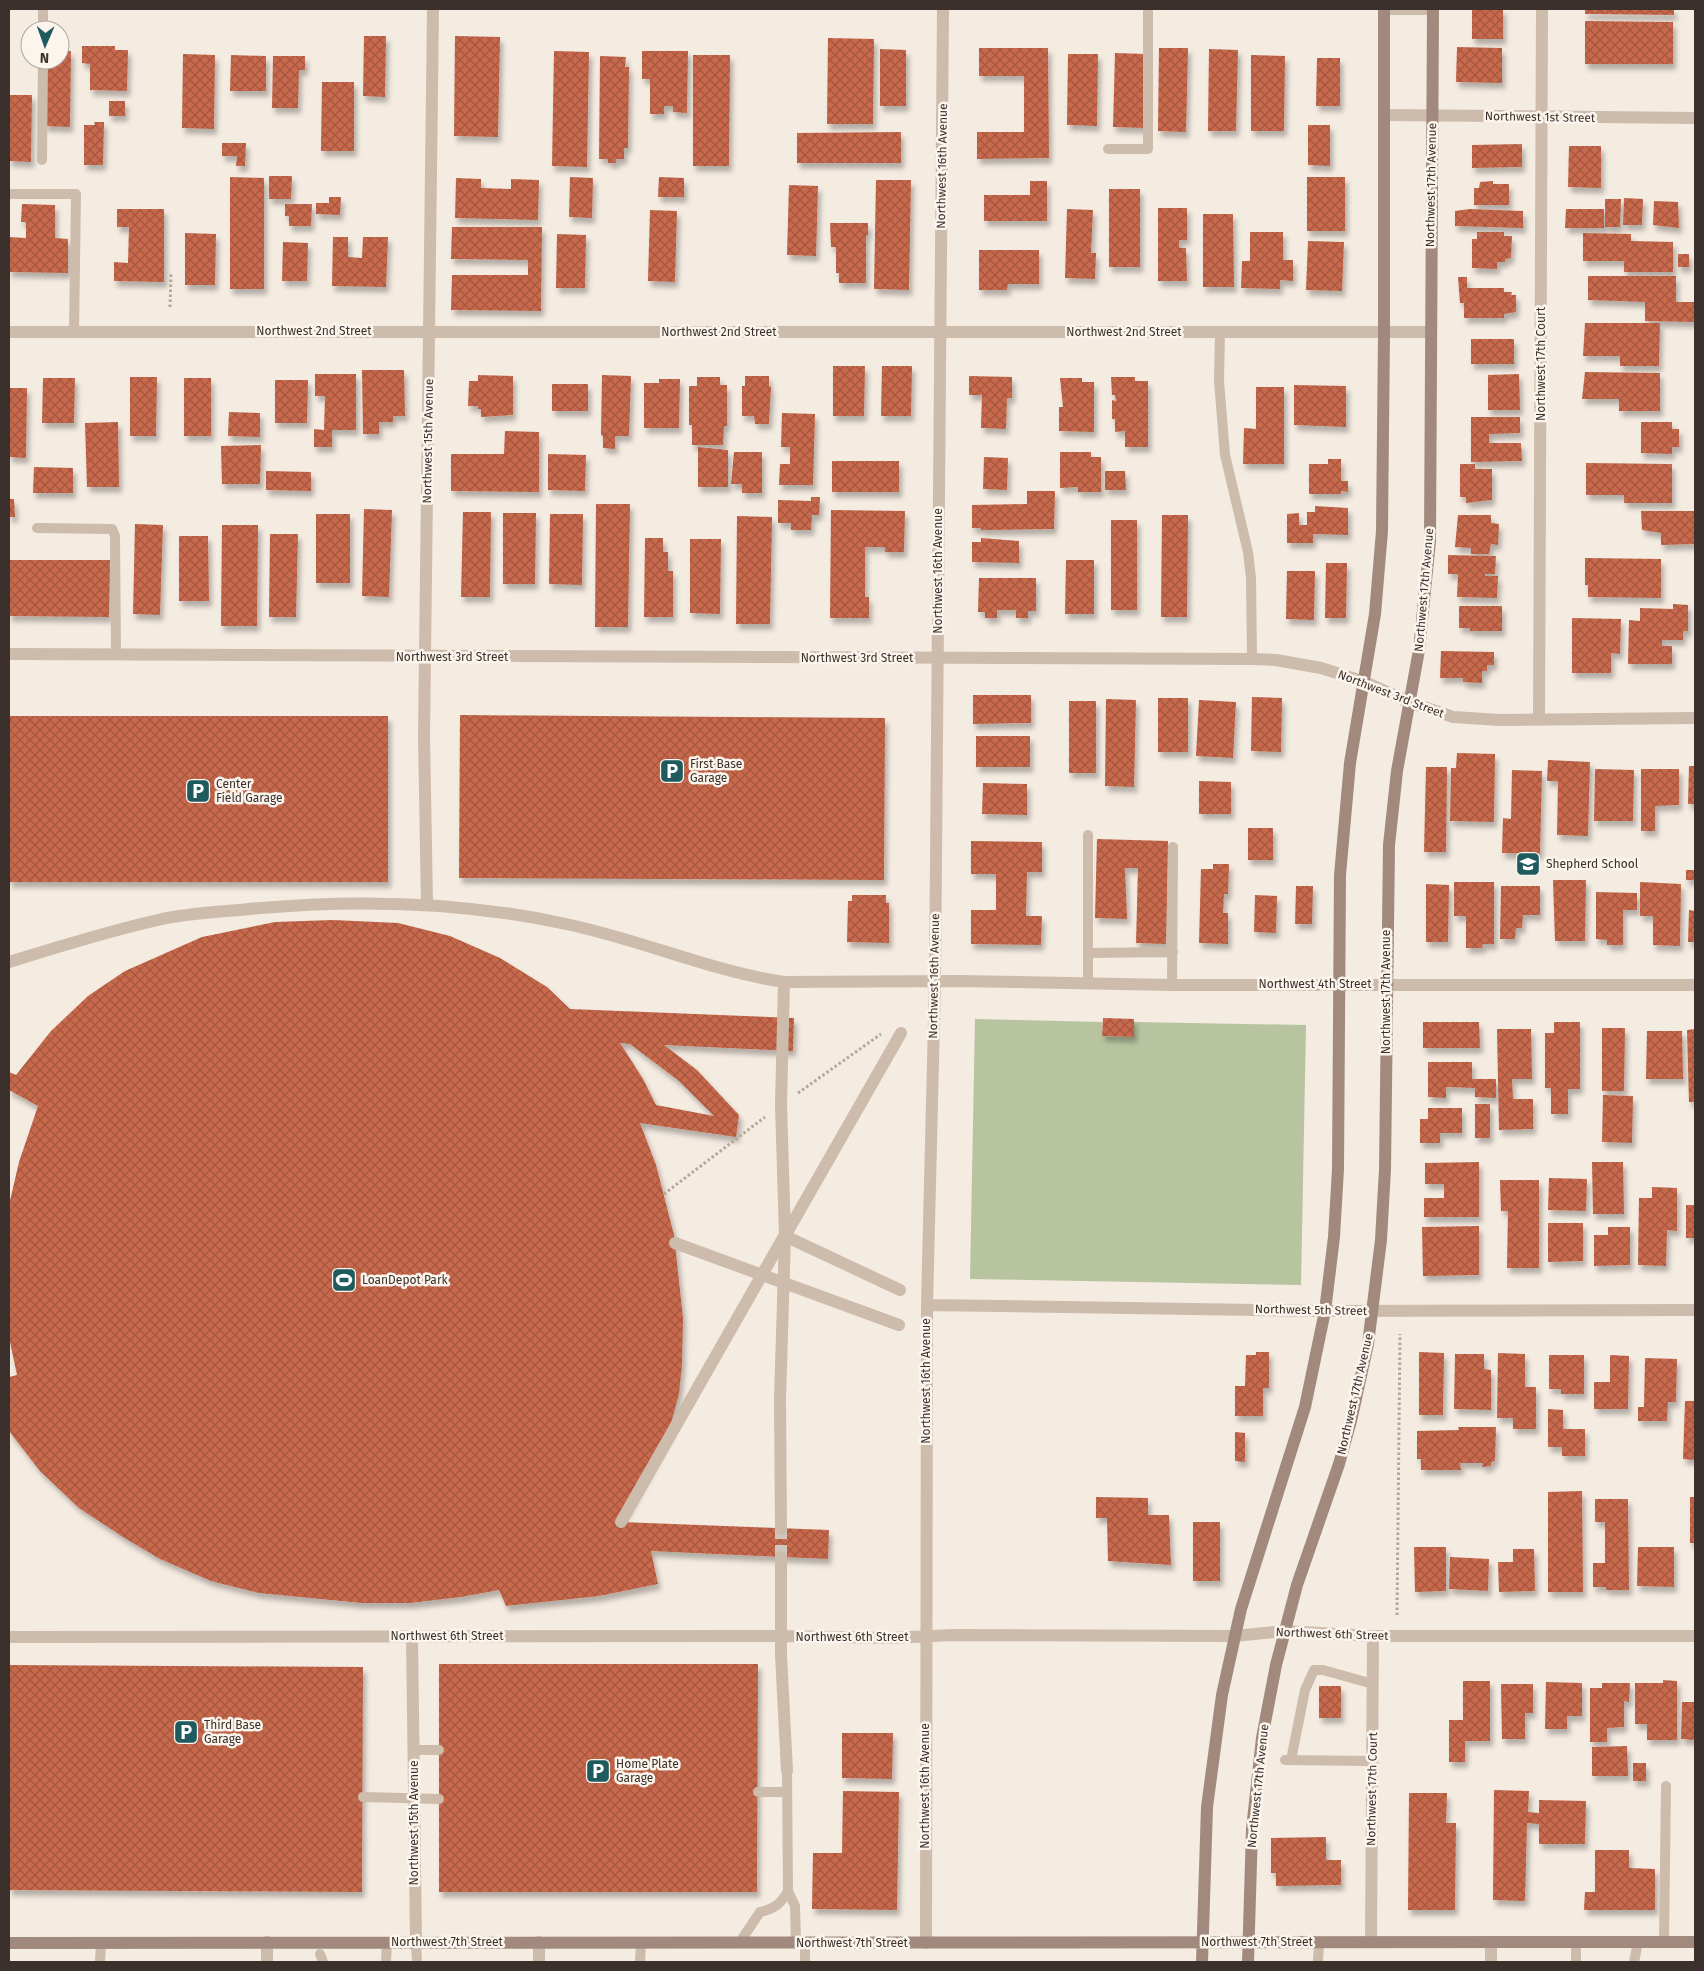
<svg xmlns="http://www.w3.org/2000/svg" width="1704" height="1971" font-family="'Fira Sans',sans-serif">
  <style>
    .grass { fill: #b8c4a0 }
    .building { fill: url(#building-cross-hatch); fill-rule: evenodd; filter: url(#shadow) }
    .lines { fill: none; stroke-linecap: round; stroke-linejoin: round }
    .street-tunnel { stroke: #cfc6bd; stroke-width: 12; stroke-dasharray: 12 6; stroke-linecap: butt }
    .path { stroke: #b9a596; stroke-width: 3; stroke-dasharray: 2.5 2.5; stroke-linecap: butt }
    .lane { stroke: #cdbbac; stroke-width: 10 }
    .street { stroke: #cdbbac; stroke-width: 12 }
    .secondary { stroke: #a18a7d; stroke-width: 12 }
    .labels { text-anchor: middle; stroke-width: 5; stroke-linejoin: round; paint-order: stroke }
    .street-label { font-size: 12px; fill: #3b302b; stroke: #fbf5ee }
    .poi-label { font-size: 12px; fill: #3b302b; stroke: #fbf5ee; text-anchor: start }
  </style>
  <defs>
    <pattern id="building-cross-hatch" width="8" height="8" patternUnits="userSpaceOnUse" patternTransform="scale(1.25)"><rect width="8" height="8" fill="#c8694b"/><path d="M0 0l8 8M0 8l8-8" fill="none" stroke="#a4573f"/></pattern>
    <filter id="shadow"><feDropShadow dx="3" dy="5.5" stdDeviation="2.5" flood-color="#0004"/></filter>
  </defs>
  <rect width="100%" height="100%" fill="#f4ebe1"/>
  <path class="grass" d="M975,1019L1102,1022V1036L1133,1037L1134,1022L1306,1025L1301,1285L970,1279Z"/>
  <path class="building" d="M1472,9H1503V39H1472Z
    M1585,9H1674V15L1585,14Z
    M1585,21L1673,22V64H1585Z
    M364,36H386L385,97L363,96Z
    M455,36L500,37L498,137L454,136Z
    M828,38L874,39L873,124H827Z
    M82,46H115V50H128L127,91L90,90V64L82,63Z
    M1457,47L1502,48V83L1456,82Z
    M979,48H1048L1049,158L977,159V132H1024V76H979Z
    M1159,48H1188L1186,132L1158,131Z
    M880,49L906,50V106H880Z
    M1209,49L1238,50L1236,131H1208Z
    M60,51H71L70,127L44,126L45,60H60Z
    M554,51L589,52L587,167L552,166Z
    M642,51H688L687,113L673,112V106H664V114H650V79H642Z
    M1115,53L1146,54L1145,128L1113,127Z
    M183,54L215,55L214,129L182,128Z
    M1068,54H1098L1097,126L1067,125Z
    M231,55L266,56V91H230Z
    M693,55H730L729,166H693Z
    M1251,55L1285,56L1284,131H1251Z
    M273,56H305V70H299L298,108H272Z
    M600,56L626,57L625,67H629L628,148H624V159H616V163H608V159H599Z
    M1317,58H1340V106H1316Z
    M322,82H354V151H321Z
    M9,95H32L31,162L9,161Z
    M109,101H125V116H109Z
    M94,122H104L103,165H84V125H95Z
    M1308,125H1330V166L1308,165Z
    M901,132V163H797V133Z
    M222,143H246L245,166H236L237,156H222Z
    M1522,144V167L1472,168V145Z
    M1569,146H1601V188L1568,187Z
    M269,176H292L291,199H269Z
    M230,177L264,178V289H230Z
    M570,177L593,178L592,218L569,217Z
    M659,177L684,178V197H658Z
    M1307,177H1345V231H1307Z
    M456,178L481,179V188L511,189V179L539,180L538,220L455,218Z
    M876,180H911L909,290L874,289Z
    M1030,181H1047V221H984V195H1030Z
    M1493,181V184H1509V205H1474V188H1479L1480,182Z
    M789,185L818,186L816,256L787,255Z
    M1109,189H1140V267H1109Z
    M329,197H341L340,215L316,214V203H329Z
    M1624,198L1643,199L1642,225H1623Z
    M1605,199H1621L1620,227H1605Z
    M1654,201L1678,202L1679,228L1653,225Z
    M22,204L55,205V238L68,239V273L9,272V237L26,238V222H21Z
    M285,204H312L311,226H289V216H285Z
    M1158,208H1187V240H1179V248H1186L1187,281H1158Z
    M117,209H164V282L114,281V262L128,263L129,227H117Z
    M1067,209L1093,210L1091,253H1096L1095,279L1065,278Z
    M1470,209L1523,211V228L1455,226V211Z
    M1566,209H1604V228H1565Z
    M650,210L677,211L675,282L648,281Z
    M1203,214H1233L1234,287H1203Z
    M830,223H868V235H866V283H839V273H836V247H831Z
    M452,227H542L541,311L451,310L452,275H528V260L451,259Z
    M1250,232H1283V260H1293V281L1280,280V289L1241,288L1242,261H1250Z
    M1477,232H1504V236H1512L1511,258L1505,259V262H1497V269L1472,268V239H1477Z
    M185,233L216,234L215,285H185Z
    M1583,233L1631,234V241L1673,242V272H1624V261H1583Z
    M557,234L586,235L585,288H556Z
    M333,237H348V257L362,258L363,237H388L386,287L332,286Z
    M1308,241L1344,242L1342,291L1306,290Z
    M283,242L308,243L307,281H282Z
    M979,250H1039V284H1008L1007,290H979Z
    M1678,254H1689V267H1678Z
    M1588,276H1676V302H1695V322L1645,321V302L1588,300Z
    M1458,277H1467V288H1504V292H1512L1511,295H1516V312L1504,314V318H1464V303H1460Z
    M1585,323H1660L1659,366H1620V356H1583Z
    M1471,339H1514V364H1471Z
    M833,366H865L864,416H833Z
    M882,366H912L911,416H881Z
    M362,370H404L405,416H393V422H379V434H363Z
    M1585,372L1660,373V411H1619V399H1582Z
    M315,374H356V430H332V447H314V429L324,430L325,396H315Z
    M1519,374L1520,410H1488V375Z
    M478,375L513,376V415L481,417V409H478V406H468L469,381H478Z
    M602,375L631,376L629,436H615V449L603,448V436L601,435Z
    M745,376H769V386L771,387L769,424H755L754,416H742V386H745Z
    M969,376L1012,377V398H1007L1006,429L981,428L982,395H969Z
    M130,377H157L156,436H130Z
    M697,377H720V385H727V426H724L723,445H692V425H689V386H697Z
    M1111,377H1135V381H1148V447H1125V431L1115,432V419H1112V400L1116,401L1115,395H1112Z
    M43,378H75L74,423H42Z
    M184,378H211V436H184Z
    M1060,378H1082V382H1094V432L1059,431V407H1063Z
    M659,379H680L679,428H644V383H659Z
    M275,380H308L307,423H275Z
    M552,384H588V411H552Z
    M1294,385L1346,386V427L1294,425Z
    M1256,387H1284V464H1243L1244,428L1256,429Z
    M9,388H27L26,458L9,457Z
    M229,412L260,413V437L228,436Z
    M782,413L815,414L813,485H779L780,464H790V447H781Z
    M1471,417H1520V433L1489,434V443H1521L1522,461L1471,462Z
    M118,422L119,487H87L85,423Z
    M1641,422H1672V429H1679V447H1672V454L1641,453Z
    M505,431L539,432V492L451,491V454H504Z
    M261,445L260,484H222L221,446Z
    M698,447L728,450V487H698Z
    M734,452H762V493H742V484H731Z
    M1060,452H1091V457H1101V492H1078V487L1060,488Z
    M548,454L586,455L585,491L548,490Z
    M984,457L1008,458L1007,490L983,489Z
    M1328,459H1341V481H1348V492L1341,491V494H1309V464H1328Z
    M832,461H899V492H832Z
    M1586,463L1672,464V503H1624V495H1586Z
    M1460,464H1475V469H1492V500L1466,503V497H1460Z
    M34,467L73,468V493H33Z
    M266,471L311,472V491L266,490Z
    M1105,471H1125L1126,490H1105Z
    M1027,491H1055L1054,529L981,530V528H972V505L1027,504Z
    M811,497H820L819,515H812L811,530H791V523H778V500L811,501Z
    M9,499H14L15,517H9Z
    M596,504H630L628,627H595Z
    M1315,506L1348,508V535L1313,534V543H1287V514L1299,513V525H1307V512H1315Z
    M364,509L392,510L389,597L362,596Z
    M831,510L905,511L904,552H885V547H865V597H869V618H830Z
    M1641,511H1695V544L1661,545V533L1642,530Z
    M463,512H491L490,597H461Z
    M503,513H536L535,584H503Z
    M316,514H350V583H316Z
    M550,514H583L582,585L549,584Z
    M1162,515H1188L1187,617H1161Z
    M1458,515H1491V523L1499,524L1498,545L1491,544L1489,554H1471V548L1455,547Z
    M737,516L772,517L770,624H736Z
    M1111,520H1137V610H1111Z
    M135,524L163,525L160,615L133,614Z
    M222,525H258L257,626H221Z
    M270,534H298L296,617H269Z
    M179,536H208L209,601H179Z
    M645,538H663V552H668V571H673V617H644Z
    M981,538L1019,541V563L972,562V542H981Z
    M690,539H721L720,614L690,613Z
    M1448,555L1496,556L1495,574H1485V576H1498L1497,598L1457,597L1458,574H1448Z
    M1585,558L1661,559V598L1588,597V585H1585Z
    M9,560H110L109,617L9,616Z
    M1066,560H1094V614H1065Z
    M1326,563H1347L1346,618H1325Z
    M1287,571H1315L1314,620L1286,619Z
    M979,578H1036V611H1028V618H1016V610H997V618H985V612H978Z
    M1673,604L1688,605V631H1683V640H1662V646H1672V664H1628L1629,620L1640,621V608L1673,609Z
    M1459,606H1502V631H1470V628H1459Z
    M1572,618L1621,619L1620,654L1611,653V673H1572Z
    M1441,651L1494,652V665H1487V671H1482V683L1463,682V678H1440Z
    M973,695H1031V723L973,724Z
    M1252,697L1282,698L1281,752L1251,751Z
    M1158,698H1188V752H1158Z
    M1106,699L1136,700L1134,787L1105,786Z
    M1199,700L1236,702L1233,758L1196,756Z
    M1069,701H1096V773H1069Z
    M460,715L885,718L884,880L459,878Z
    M9,716H388V882H9Z
    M976,736H1030V767H976Z
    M1457,753L1495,754L1494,822L1450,821L1451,768H1456Z
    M1548,760L1590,762L1588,836L1557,835L1558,781H1547Z
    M1689,766H1695V804H1688Z
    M1426,767H1447L1446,852H1424Z
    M1595,769L1634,770L1633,821H1594Z
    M1641,769H1679V805L1655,806V831H1641Z
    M1512,770L1542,771L1540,854L1502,853L1503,818L1511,819Z
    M1199,781L1231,782V814H1199Z
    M983,783L1027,784V815L982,814Z
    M1248,828H1273V860H1248Z
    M1097,839L1168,841L1166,944L1136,943L1138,868H1125L1127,919L1095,918Z
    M971,841L1042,842V872H1027L1026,916H1042L1041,945L971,944V910H996V874H971Z
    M1213,864H1229L1228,894H1224L1223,913H1228V944L1199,943L1201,869H1213Z
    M1686,870H1695V880H1686Z
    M1553,880H1586L1585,941H1555Z
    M1454,882H1494V944H1483L1482,948H1466V916H1454Z
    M1640,882L1681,884L1680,946L1653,945V916H1640Z
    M1426,884L1449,885L1448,942H1426Z
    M1296,886H1313L1312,924H1295Z
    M1501,886H1540V915H1523L1522,928H1516L1515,939H1500Z
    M1596,892L1637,893V910H1623V945H1607V940L1596,939Z
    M852,895H886V903H889V943L847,942L848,901H852Z
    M1255,895L1277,896L1276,933L1254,932Z
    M1689,910L1695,911V942H1688Z
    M333,920L398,923L450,936L500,958L547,987L570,1009L794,1018L793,1051L664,1045L697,1070L739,1115L736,1137L640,1123L656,1165L674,1235L683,1318L682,1365L679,1394L668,1434L621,1522L829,1530L828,1559L651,1551L658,1584L599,1596L506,1606L499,1590L461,1597L410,1603H362L259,1593L211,1581L160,1559L123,1537L79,1508L40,1471L9,1431V1377L17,1375L9,1337V1205L19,1162L38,1106L9,1090V1072L16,1075L51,1031L88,996L125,971L202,937L275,922ZM620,1043L630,1044L679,1081L714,1116L656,1105L643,1079Z
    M1103,1018L1134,1019V1037L1102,1036Z
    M1423,1022H1479L1480,1048H1423Z
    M1554,1022H1580V1089H1568V1114H1551V1088H1545V1033H1554Z
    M1602,1028H1625L1624,1091H1602Z
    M1497,1029H1531L1532,1079H1512L1513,1099H1533V1129L1499,1130Z
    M1695,1029V1102H1689L1687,1030Z
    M1647,1031H1682L1683,1079H1646Z
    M1428,1062H1472V1079H1496V1098L1475,1097V1088L1446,1087V1098L1428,1097Z
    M1603,1095L1633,1096L1632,1143L1602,1142Z
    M1475,1104H1490V1138H1475Z
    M1428,1108H1462V1133H1440V1143H1420V1119H1428Z
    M1479,1162V1217H1424V1198H1444V1184H1425V1163Z
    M1592,1162H1623L1624,1214H1593Z
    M1549,1178L1587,1179L1586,1211L1548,1210Z
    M1500,1180H1539V1268H1507L1508,1211H1501Z
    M1652,1187L1677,1188V1231L1667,1230L1666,1266L1638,1265L1639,1198H1652Z
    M1686,1205H1695V1238H1686Z
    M1548,1223H1583V1261L1548,1262Z
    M1479,1226V1275L1423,1276L1422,1227Z
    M1608,1227H1630V1265L1594,1266V1235H1608Z
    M1256,1352H1269V1388H1263V1416H1235V1386H1245L1246,1355H1256Z
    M1419,1352L1444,1353L1443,1415H1419Z
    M1498,1353L1525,1354V1387H1536V1429H1513V1418H1497Z
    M1455,1354H1484V1369L1491,1370V1410L1454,1409Z
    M1549,1355H1584V1394H1561V1389H1549Z
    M1610,1355L1629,1356L1628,1409H1594V1382H1610Z
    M1645,1358L1677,1359L1676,1402H1668L1667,1421H1638V1407H1644Z
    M1685,1401H1695V1460L1683,1459Z
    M1548,1409L1563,1410V1429H1585V1456H1562V1447H1548Z
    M1458,1427H1496L1495,1461L1491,1462V1466L1482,1467L1483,1463H1460L1461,1470H1421V1459H1417V1431L1459,1430Z
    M1235,1432L1245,1433V1462L1235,1461Z
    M1582,1491L1583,1592H1548V1492Z
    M1096,1497L1148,1498V1515H1169L1171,1565L1108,1561L1107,1518H1096Z
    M1690,1497H1695V1543H1690Z
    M1595,1499H1628L1629,1590H1606V1587H1593V1563H1605V1522H1595Z
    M1193,1522H1220V1581H1193Z
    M1414,1547H1446V1591L1415,1592Z
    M1638,1547H1674V1587L1637,1586Z
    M1513,1549H1534L1535,1591L1499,1592L1498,1562H1513Z
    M1450,1557L1489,1559L1488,1591L1449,1589Z
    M439,1664H758L757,1892H439Z
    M9,1665L363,1667L362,1892L9,1890Z
    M1663,1680L1677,1681V1740H1647V1724H1635V1683H1663Z
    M1463,1681H1490V1741H1465V1762H1449V1720H1463Z
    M1546,1682L1582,1683V1716H1567V1729H1545Z
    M1602,1683H1630L1629,1702L1624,1701V1727L1607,1728V1742H1590V1688H1602Z
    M1501,1684H1533V1713H1525V1739H1502Z
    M1319,1686H1341V1718H1319Z
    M1682,1702H1695V1740L1681,1739Z
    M842,1733H893L892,1779L842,1778Z
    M1627,1746L1628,1776H1592V1747Z
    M1633,1763H1646V1781H1633Z
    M1494,1790L1529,1791L1528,1812L1539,1813V1800L1586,1801L1585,1844H1539V1824L1527,1823L1525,1901L1493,1900Z
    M843,1791L899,1792L897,1910L812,1909L813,1853H842Z
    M1409,1793H1447L1446,1823H1456L1455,1910H1408Z
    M1326,1837V1860H1341V1885L1276,1886V1873H1271V1838Z
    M1595,1850H1629V1868L1655,1869V1910H1584L1585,1892H1595Z"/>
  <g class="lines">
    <path class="street-tunnel" d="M781,1557V1529"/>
    <path class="path" d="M170,307L171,274
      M798,1093L881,1034
      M664,1194L765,1117
      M1397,1615L1400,1334"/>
    <path class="lane" d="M43,30V9
      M1108,149H1148V9
      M42,160L43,60
      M9,194H76L74,332
      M1220,332L1219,381L1225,455L1248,552L1251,578L1252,659
      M37,528L112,529L115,536L116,655
      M1088,835V984
      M1088,953L1173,952
      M1172,985L1173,847
      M414,1750H439
      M1285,1760L1372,1761
      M1291,1760L1305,1690L1314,1670H1323L1373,1684
      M787,1771L788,1891L795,1906L796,1943
      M758,1792H787
      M363,1797L439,1799
      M416,1942L417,1962
      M740,1942L760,1912C774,1909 781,1904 788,1891
      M1664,1942L1666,1786
      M320,1954L323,1962
      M100,1962L101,1943
      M386,1962L387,1942
      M640,1962L641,1942
      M805,1962V1943
      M1318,1962L1319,1942
      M1576,1962V1942
      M1634,1962L1638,1942"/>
    <path class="street" d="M1388,9H1433
      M1384,115L1695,118
      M9,332H1430
      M9,654L1252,659L1276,660L1321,668L1365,682L1409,702L1453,717L1500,720L1695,718
      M1539,720L1542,9
      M427,904L424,736L433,9
      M9,962C58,947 108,931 158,920C187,913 219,912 249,909C355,899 461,901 566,924C639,939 710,971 784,982L958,981L1172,985H1695
      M675,1243L899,1325
      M900,1290L785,1236L901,1033
      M927,1305L1325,1311L1695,1310
      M621,1522L783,1238
      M781,1529L780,1399L785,1236L781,1105L784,982
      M781,1557V1655L787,1771
      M412,1636L416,1942
      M9,1637L781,1636L889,1638L954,1635L1235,1636L1284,1631L1373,1636H1695
      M1371,1942L1373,1636
      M1491,1942V1962
      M926,1943L927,1305L935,981L943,9
      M267,1962V1942
      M539,1962V1942"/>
    <path class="secondary" d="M9,1943L1695,1942
      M1202,1962L1207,1807L1222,1695L1241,1609L1305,1407L1325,1311L1334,1237L1338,1169L1340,875L1350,763L1375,614L1382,531L1384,333V9
      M1248,1962L1252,1829L1262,1738L1276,1665L1297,1585L1339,1464L1351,1421L1368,1344L1381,1240L1385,1169L1389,845L1397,771L1419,650L1430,541L1433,9"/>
  </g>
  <defs>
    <symbol id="parking-square" viewBox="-11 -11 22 22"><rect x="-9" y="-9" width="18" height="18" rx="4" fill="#1f5a5e" stroke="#fbf5ee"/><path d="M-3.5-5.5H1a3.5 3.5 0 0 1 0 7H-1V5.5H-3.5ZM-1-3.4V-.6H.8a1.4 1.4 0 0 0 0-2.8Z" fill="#fff"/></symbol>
    <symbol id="school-square" viewBox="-11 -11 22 22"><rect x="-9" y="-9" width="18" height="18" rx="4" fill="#1f5a5e" stroke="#fbf5ee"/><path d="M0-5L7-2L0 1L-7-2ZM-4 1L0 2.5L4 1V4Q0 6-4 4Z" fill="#fff"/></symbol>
    <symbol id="stadium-square" viewBox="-11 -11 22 22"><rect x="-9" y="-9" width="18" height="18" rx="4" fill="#1f5a5e" stroke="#fbf5ee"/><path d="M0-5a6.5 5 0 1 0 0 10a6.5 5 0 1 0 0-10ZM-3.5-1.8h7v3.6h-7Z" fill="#fff"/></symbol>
  </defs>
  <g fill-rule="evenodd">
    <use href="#parking-square" x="658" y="757" width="28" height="28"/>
    <use href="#parking-square" x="184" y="777" width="28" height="28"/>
    <use href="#school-square" x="1514" y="850" width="28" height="28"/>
    <use href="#stadium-square" x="330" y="1266" width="28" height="28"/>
    <use href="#parking-square" x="172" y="1718" width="28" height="28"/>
    <use href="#parking-square" x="584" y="1757" width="28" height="28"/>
  </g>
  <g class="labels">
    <g class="street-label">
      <text transform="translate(1540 117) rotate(1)" y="4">Northwest 1st Street</text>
      <text transform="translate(942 166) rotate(-89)" y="4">Northwest 16th Avenue</text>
      <text transform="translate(1431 185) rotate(-89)" y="4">Northwest 17th Avenue</text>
      <text x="314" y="335">Northwest 2nd Street</text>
      <text x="719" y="336">Northwest 2nd Street</text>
      <text x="1124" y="336">Northwest 2nd Street</text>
      <text transform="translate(1541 364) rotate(-90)" y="4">Northwest 17th Court</text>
      <text transform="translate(428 441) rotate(-89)" y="4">Northwest 15th Avenue</text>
      <text transform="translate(938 571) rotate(-90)" y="4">Northwest 16th Avenue</text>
      <text transform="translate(1424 590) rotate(-85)" y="4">Northwest 17th Avenue</text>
      <text x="452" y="661">Northwest 3rd Street</text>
      <text x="857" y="662">Northwest 3rd Street</text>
      <text transform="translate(1391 694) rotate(21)" y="4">Northwest 3rd Street</text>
      <text transform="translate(934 976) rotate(-89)" y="4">Northwest 16th Avenue</text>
      <text x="1315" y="988">Northwest 4th Street</text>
      <text transform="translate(1386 992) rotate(-90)" y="4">Northwest 17th Avenue</text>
      <text transform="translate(1311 1310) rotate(1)" y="4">Northwest 5th Street</text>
      <text transform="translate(926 1381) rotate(-90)" y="4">Northwest 16th Avenue</text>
      <text transform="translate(1355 1394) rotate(-77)" y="4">Northwest 17th Avenue</text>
      <text transform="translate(1332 1634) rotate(2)" y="4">Northwest 6th Street</text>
      <text x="447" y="1640">Northwest 6th Street</text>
      <text x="852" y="1641">Northwest 6th Street</text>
      <text transform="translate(925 1786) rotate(-90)" y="4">Northwest 16th Avenue</text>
      <text transform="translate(1258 1786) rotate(-84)" y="4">Northwest 17th Avenue</text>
      <text transform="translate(1372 1789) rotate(-89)" y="4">Northwest 17th Court</text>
      <text transform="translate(414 1823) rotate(-90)" y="4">Northwest 15th Avenue</text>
      <text x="447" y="1946">Northwest 7th Street</text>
      <text x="1257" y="1946">Northwest 7th Street</text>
      <text x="852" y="1947">Northwest 7th Street</text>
    </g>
    <g class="poi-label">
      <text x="690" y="768">First Base<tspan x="690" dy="14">Garage</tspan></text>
      <text x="216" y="788">Center<tspan x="216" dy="14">Field Garage</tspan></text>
      <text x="1546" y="868">Shepherd School</text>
      <text x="362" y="1284">LoanDepot Park</text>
      <text x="204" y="1729">Third Base<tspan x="204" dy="14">Garage</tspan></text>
      <text x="616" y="1768">Home Plate<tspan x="616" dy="14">Garage</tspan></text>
    </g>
  </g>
  <rect width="1704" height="1971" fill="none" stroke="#3b302b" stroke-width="20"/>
  <g transform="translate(45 45) rotate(182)"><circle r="24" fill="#fbf5ee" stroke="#aea6a0"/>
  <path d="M0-4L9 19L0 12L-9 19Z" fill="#1f5a5e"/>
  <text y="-8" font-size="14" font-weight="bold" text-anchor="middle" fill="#3b302b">N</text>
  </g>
</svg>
